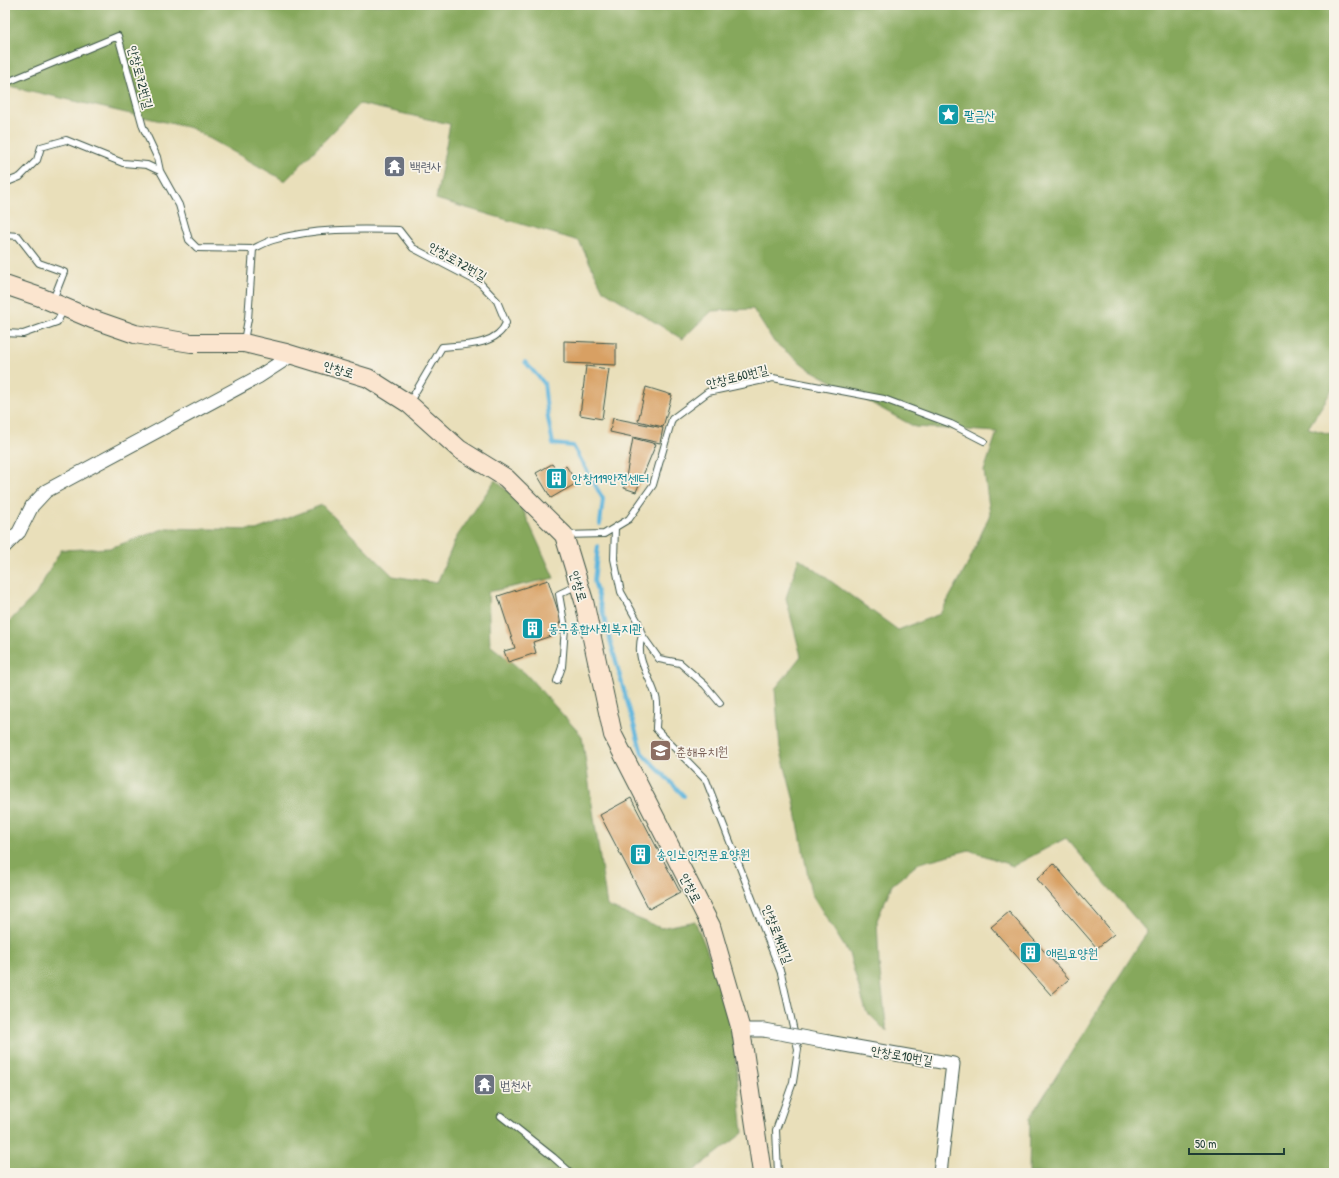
<svg xmlns="http://www.w3.org/2000/svg" width="1339" height="1178" font-family="'Patrick Hand','Poor Story',sans-serif">
  <style>
    .forest { fill: #86a85c; stroke: #527248 }
    .lines { fill: none; stroke-linecap: round; stroke-linejoin: round }
    .stream { stroke: #60b6dd; stroke-width: 4 }
    .building { fill: #d8a063 }
    .lane-casing { stroke: #3d5548; stroke-width: 8 }
    .street-casing { stroke: #3d5548; stroke-width: 15 }
    .secondary-casing { stroke: #3d5548; stroke-width: 20 }
    .lane { stroke: #fff; stroke-width: 6 }
    .street { stroke: #fff; stroke-width: 13 }
    .secondary { stroke: #fbe5cf; stroke-width: 18 }
    .street-bridge-casing { stroke: #3d5548; stroke-width: 15; stroke-linecap: butt }
    .street-bridge { stroke: #fff; stroke-width: 13 }
    .labels { text-anchor: middle; stroke-width: 3.5; stroke-linejoin: round; paint-order: stroke }
    .street-label { font-size: 13px; fill: #1f3d34; stroke: #f7f3e8 }
    .culture-label { font-size: 13px; fill: #0d838f; stroke: #f7f3e8; text-anchor: start }
    .worship-label { font-size: 13px; fill: #5b616d; stroke: #f7f3e8; text-anchor: start }
    .education-label { font-size: 13px; fill: #785e54; stroke: #f7f3e8; text-anchor: start }
  </style>
  <rect width="100%" height="100%" fill="#f7f3e8"/>
  <filter id="ink" filterUnits="userSpaceOnUse"><feTurbulence type="fractalNoise" baseFrequency=".025" numOctaves="2"/><feDisplacementMap in="SourceGraphic" scale="8" xChannelSelector="R" yChannelSelector="G"/><feConvolveMatrix kernelMatrix="1 2 1 2 8 2 1 2 1" color-interpolation-filters="sRGB"/></filter>
  <filter id="wash" filterUnits="userSpaceOnUse"><feTurbulence type="fractalNoise" baseFrequency=".012" numOctaves="4" result="noise"/><feDisplacementMap in="SourceGraphic" scale="16" xChannelSelector="R" yChannelSelector="G"/><feGaussianBlur stdDeviation="0.9" result="paint"/><feColorMatrix in="noise" values="0 0 0 0 0 0 0 0 0 0 0 0 0 0 0 0 0 1.4 0 .05"/><feComposite in="paint" operator="in"/></filter>
  <g filter="url(#wash)">
    <rect width="100%" height="100%" fill="#e9dfba"/>
    <path class="forest" d="M5,5H1334V387L1308,428L1334,435V1173H1029L1030,1118L1147,932L1066,838L1013,866L969,850L919,863L892,885L877,920L879,964L887,1032L866,1011L849,954L811,893L794,801L780,748L775,689L801,656L786,598L799,558L898,630L940,614L967,566L990,514L984,471L997,432L915,427L809,369L774,342L753,309L712,311L682,339L603,290L579,241L436,199L450,124L360,104L285,181L191,128L5,85Z
      M495,480L519,501L554,578L488,592L490,645L526,674L582,736L607,906L661,928L695,921L730,1006L743,1133L691,1173H5V626L36,594L61,550L110,548L166,528L256,530L322,505L393,576L437,583L456,538Z"/>
    <g class="lines">
      <path class="stream" d="M525,362L544,383L548,418L553,444L573,446L603,499L600,524
        M598,546L594,581L623,687L642,753L684,796"/>
    </g>
    <g id="blocks">
      <path class="building" d="M564,341L616,343V365L564,363Z
        M586,366L609,369L602,419L580,415Z
        M646,387L672,395L663,427L638,421Z
        M613,418L663,428L660,443L610,432Z
        M633,438L656,444L636,492L624,488Z
        M552,464L557,471L566,466L577,483L551,498L536,473Z
        M548,580L561,620L554,635L533,642L536,653L508,662L504,651L515,648L498,596Z
        M631,798L680,892L649,909L600,815Z
        M1054,864L1114,934L1097,948L1037,879Z
        M1009,912L1069,979L1051,995L991,927Z"/>
    </g>
  </g>
  <g filter="url(#ink)">
    <use href="#blocks" fill-opacity="0" stroke="#3d5548" stroke-width="1"/>
    <g class="lines">
      <defs>
        <path id="lane" d="M5,83L118,36L143,127L157,157L160,171L179,205L189,240L197,248L253,249L248,319L244,341
          M5,183L20,177L37,160L41,147L66,140L123,163L147,165L160,171
          M5,235L18,236L39,263L64,272L53,300
          M253,249C259,246 266,242 273,240C313,228 358,229 399,230L413,248L480,283L497,301L506,323C497,346 463,345 442,347L409,403
          M5,333L23,334L57,322L64,309
          M615,528L614,559L621,592L638,622L642,635L659,659L680,663L705,685L720,703
          M565,535L604,534L629,519L653,485L672,419L708,392L773,378L884,399L951,424L984,441
          M642,635C634,660 650,675 656,697C659,706 656,719 656,729L706,780L781,973L798,1049L793,1082L776,1130L778,1173
          M557,681L562,667L565,628L559,594L578,585
          M501,1116L553,1157L571,1173"/>
        <path id="street" d="M5,546L19,532L32,506L46,491L258,377L292,355
          M741,1030H764
          M828,1042L953,1064L940,1173"/>
        <path id="secondary" d="M5,285L40,297L92,319L135,334L191,343H244L286,353L368,378L409,404L459,449L506,478L564,535L584,601L613,735L711,926L741,1030L762,1173"/>
      </defs>
      <use href="#lane" class="lane-casing"/>
      <use href="#street" class="street-casing"/>
      <use href="#secondary" class="secondary-casing"/>
      <use href="#lane" class="lane"/>
      <use href="#street" class="street"/>
      <use href="#secondary" class="secondary"/>
      <defs>
        <path id="street-bridge" d="M764,1030L828,1042"/>
      </defs>
      <use href="#street-bridge" class="street-bridge-casing"/>
      <use href="#street-bridge" class="street-bridge"/>
    </g>
  </g>
  <defs>
    <symbol id="sight-square" viewBox="-11 -11 22 22"><rect x="-9" y="-9" width="18" height="18" rx="4" fill="#0f9aa8" stroke="#f7f3e8"/><path d="M0-6L1.8-2.2L6-1.7L2.9 1.2L3.7 5.4L0 3.3L-3.7 5.4L-2.9 1.2L-6-1.7L-1.8-2.2Z" fill="#fff"/></symbol>
    <symbol id="temple-square" viewBox="-11 -11 22 22"><rect x="-9" y="-9" width="18" height="18" rx="4" fill="#6b7280" stroke="#f7f3e8"/><path d="M0-6L5-2H3V0L6.5 2.5H4V6H1.5V3h-3V6H-4V2.5H-6.5L-3 0V-2H-5Z" fill="#fff"/></symbol>
    <symbol id="building-square" viewBox="-11 -11 22 22"><rect x="-9" y="-9" width="18" height="18" rx="4" fill="#0f9aa8" stroke="#f7f3e8"/><path d="M-4-6H4V6H1V3H-1V6H-4ZM-2.5-4.3h1.7v1.8h-1.7ZM.8-4.3h1.7v1.8H.8ZM-2.5-1h1.7V.8h-1.7ZM.8-1h1.7V.8H.8Z" fill="#fff"/></symbol>
    <symbol id="school-square" viewBox="-11 -11 22 22"><rect x="-9" y="-9" width="18" height="18" rx="4" fill="#8d6e63" stroke="#f7f3e8"/><path d="M0-5L7-2L0 1L-7-2ZM-4 1L0 2.5L4 1V4Q0 6-4 4Z" fill="#fff"/></symbol>
  </defs>
  <g fill-rule="evenodd">
    <use href="#sight-square" x="936" y="102" width="25" height="25"/>
    <use href="#temple-square" x="382" y="154" width="25" height="25"/>
    <use href="#building-square" x="544" y="466" width="25" height="25"/>
    <use href="#building-square" x="520" y="616" width="25" height="25"/>
    <use href="#school-square" x="648" y="738" width="25" height="25"/>
    <use href="#building-square" x="628" y="842" width="25" height="25"/>
    <use href="#building-square" x="1018" y="940" width="25" height="25"/>
    <use href="#temple-square" x="472" y="1072" width="25" height="25"/>
  </g>
  <g class="labels">
    <g class="street-label">
      <text transform="translate(141 77) rotate(75)" y="5">안창로72번길</text>
      <text transform="translate(458 261) rotate(30)" y="5">안창로72번길</text>
      <text transform="translate(339 369) rotate(17)" y="5">안창로</text>
      <text transform="translate(737 376) rotate(-14)" y="5">안창로60번길</text>
      <text transform="translate(579 586) rotate(74)" y="5">안창로</text>
      <text transform="translate(691 888) rotate(63)" y="5">안창로</text>
      <text transform="translate(778 934) rotate(69)" y="5">안창로14번길</text>
      <text transform="translate(902 1055) rotate(10)" y="5">안창로10번길</text>
    </g>
    <g class="culture-label">
      <text x="964" y="120">팔금산</text>
      <text x="572" y="483">안창119안전센터</text>
      <text x="548" y="633">동구종합사회복지관</text>
      <text x="656" y="859">송인노인전문요양원</text>
      <text x="1046" y="958">애림요양원</text>
    </g>
    <g class="worship-label">
      <text x="410" y="171">백련사</text>
      <text x="500" y="1090">법천사</text>
    </g>
    <g class="education-label">
      <text x="676" y="756">춘해유치원</text>
    </g>
  </g>
  <rect width="1339" height="1178" fill="none" stroke="#f7f3e8" stroke-width="20"/>
  <path d="M1189 1148v6h95v-6" fill="none" stroke="#1f3d34" stroke-width="2"/>
  <text x="1195" y="1148" font-size="12" fill="#1f3d34" stroke="#f7f3e8" stroke-width="3" paint-order="stroke">50 m</text>
</svg>
